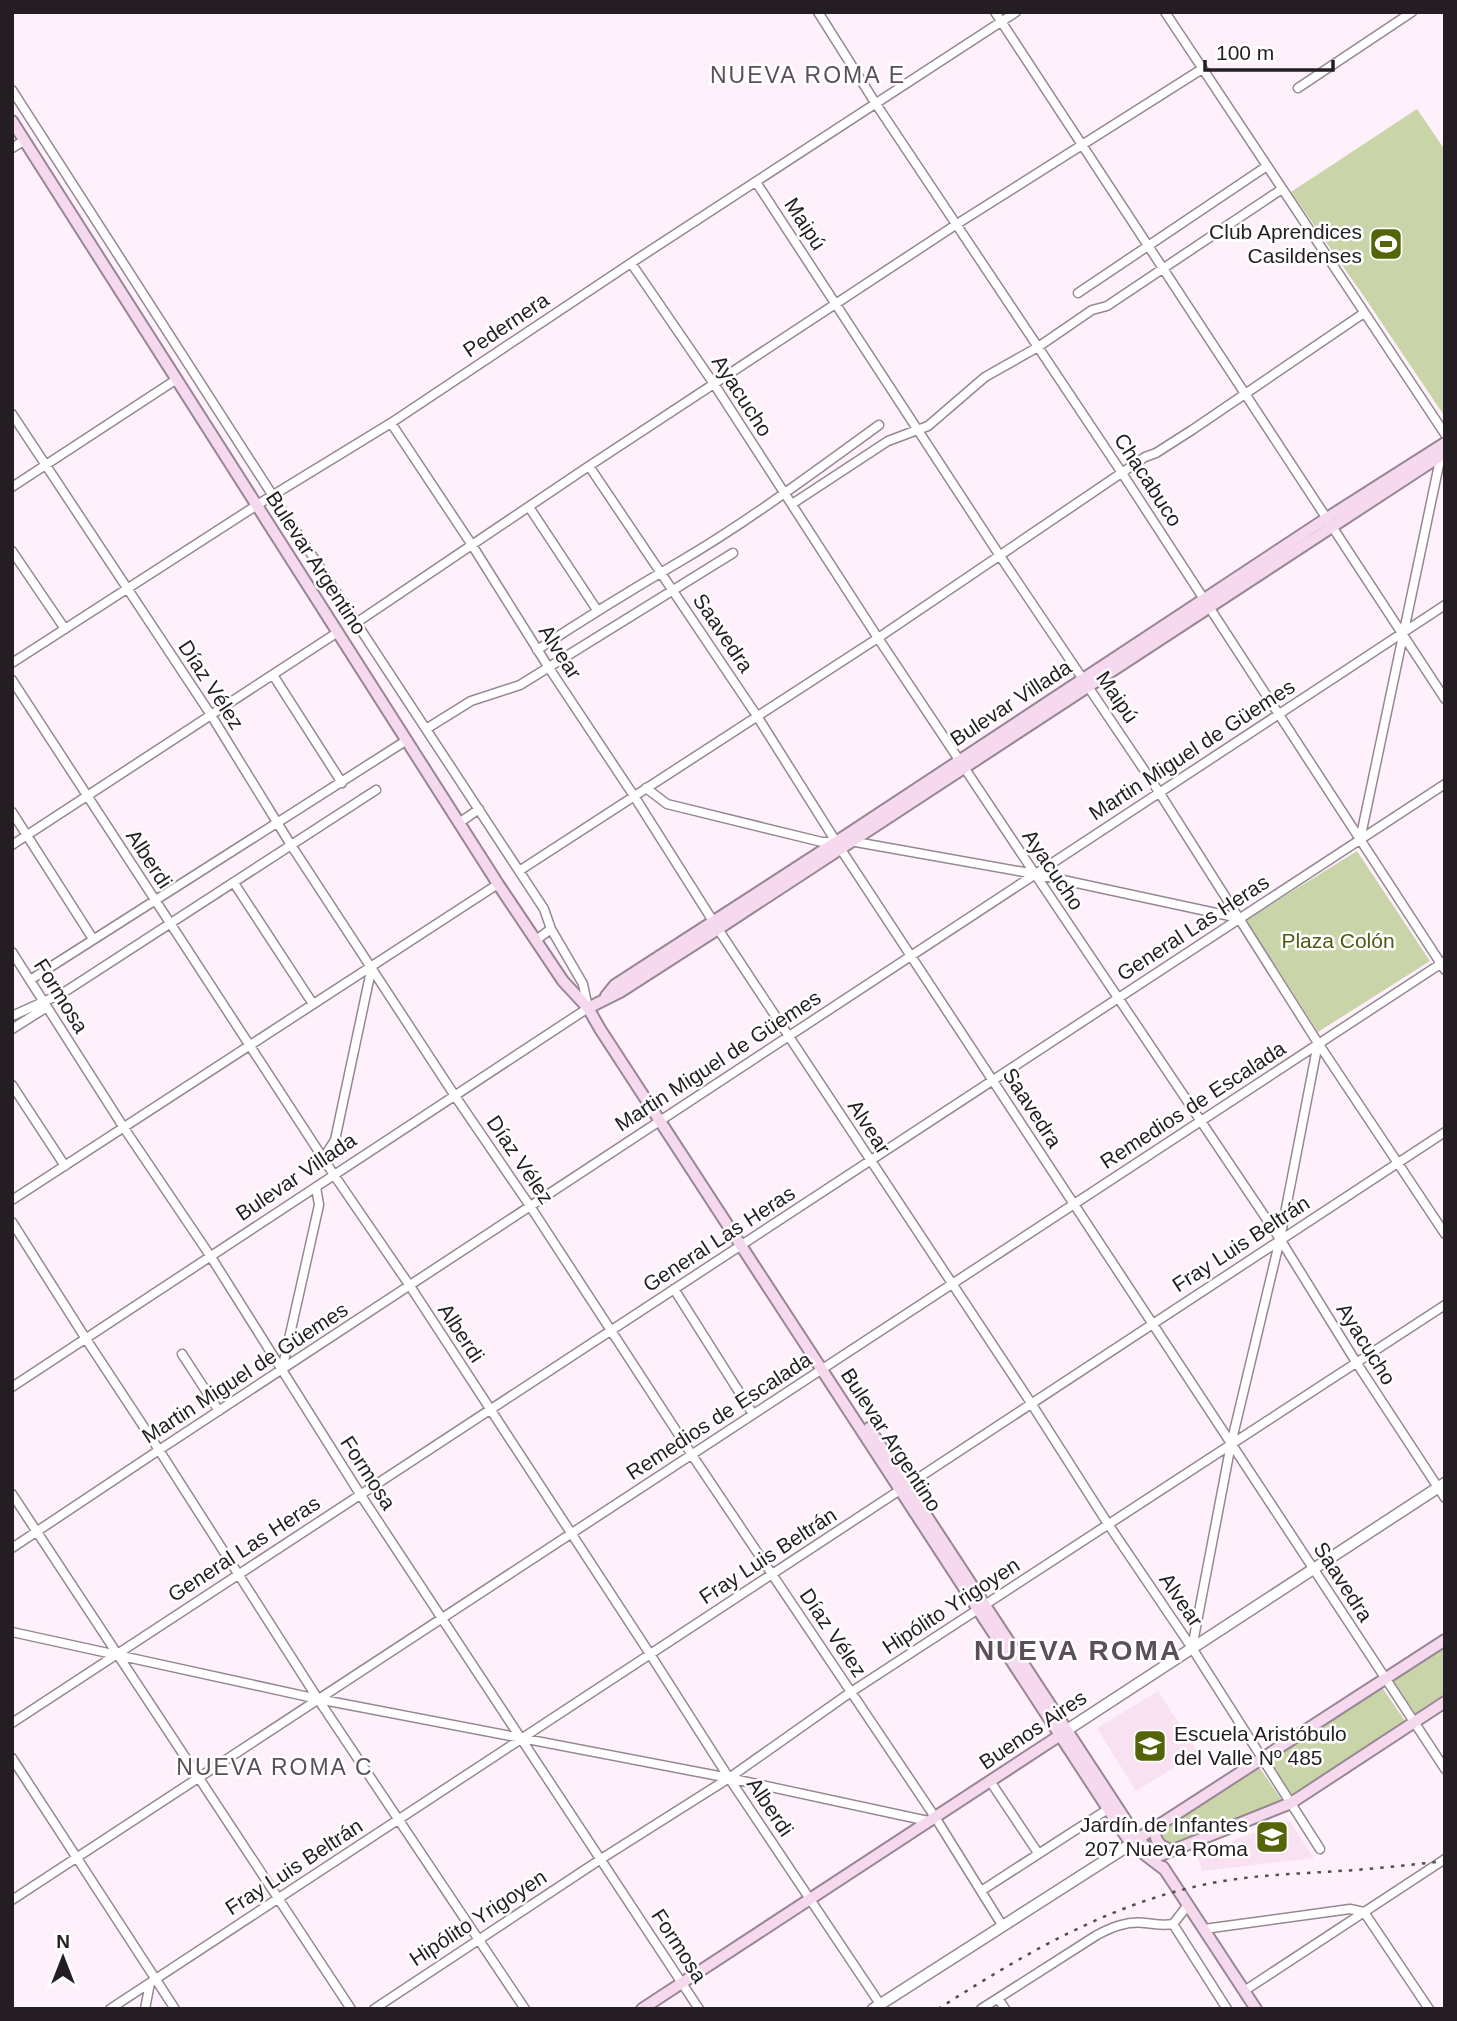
<svg xmlns="http://www.w3.org/2000/svg" width="1457" height="2021" font-family="Helvetica,sans-serif">
  <style>
    .built { fill: #f8e1f1 }
    .green { fill: #c9d5a8 }
    .lines { fill: none; stroke-linecap: round; stroke-linejoin: round }
    .minor-casing { stroke: #968792; stroke-width: 11 }
    .tertiary-casing { stroke: #968792; stroke-width: 13 }
    .secondary-casing { stroke: #968792; stroke-width: 14 }
    .minor { stroke: #fff; stroke-width: 8 }
    .tertiary { stroke: #fff; stroke-width: 10 }
    .secondary { stroke: #f6d8ef; stroke-width: 10 }
    .rail { stroke: #544c51; stroke-width: 2.5; stroke-dasharray: 3.5 7; stroke-linecap: butt }
    .labels { text-anchor: middle; stroke-width: 5; stroke-linejoin: round; paint-order: stroke }
    .street-label { font-size: 21px; fill: #241e22; stroke: #fff }
    .poi-label { font-size: 21px; fill: #241e22; stroke: #fff; text-anchor: end }
    .park-label { font-size: 21px; fill: #4d5a10; stroke: #fff }
    .neighbourhood-label { font-size: 23px; letter-spacing: 2px; fill: #5d4f59; stroke: #fff }
    .district-label { font-size: 28px; font-weight: bold; letter-spacing: 2px; fill: #5d4f59; stroke: #fff }
  </style>
  <rect width="100%" height="100%" fill="#fff1fb"/>
  <path class="built" d="M1158,1691L1198,1753L1136,1791L1097,1728Z
    M1289,1820L1314,1858L1202,1871L1197,1854Z"/>
  <path class="green" d="M1417,109L1445,150V417L1363,295L1291,192Z
    M1357,851L1430,961L1318,1032L1246,920Z
    M1445,1645V1696L1416,1715L1392,1680Z
    M1381,1686L1405,1721L1292,1796L1268,1761Z
    M1259,1767L1282,1800L1169,1845L1160,1841L1158,1832Z"/>
  <g class="lines">
    <defs>
      <path id="minor" d="M818,12L876,104L1122,473L1445,970
        M995,12L1445,699
        M1165,12L1445,434
        M1298,88L1412,12
        M12,90L273,496L544,909L551,929L583,984L588,1008L12,1387
        M12,148L25,140
        M756,182L1000,556L1159,792L1318,1043L1445,1234
        M631,263L714,384L878,638L1035,874L1280,1239L1356,1362L1445,1498
        M1078,293L1267,166
        M12,414L211,715L291,845L455,1096L530,1206L692,1455L935,1817L1002,1925
        M391,423L472,545L549,668L634,796L718,929L1031,1403L1108,1524L1192,1648L1320,1849
        M589,466L757,716L840,848L1445,1769
        M12,487L177,379
        M792,504L888,441L928,426L985,377L1038,347L1092,310L1107,306L1282,189
        M529,507L597,610
        M12,551L65,629
        M356,623L589,466L957,224L1202,69
        M537,650C584,619 631,590 679,562C749,521 814,472 879,425
        M12,663L257,505L391,423L631,263L1016,12
        M273,675L342,783
        M12,680L334,1175L410,1286L650,1654L729,1778L880,2004
        M426,729L471,701L520,685L733,553
        M646,788L667,804L822,842H834
        M12,812L93,939
        M459,823L479,809
        M1360,840L1441,455
        M850,841L1035,874L1239,918
        M12,845L338,632
        M519,871L878,638L1145,457L1156,453L1192,430L1364,313
        M234,883L313,1004
        M536,940L551,929
        M12,952L124,1128L211,1257L360,1494L699,2009
        M30,980L407,740
        M12,1016L63,993L376,790
        M12,1029L47,1007
        M12,1085L65,1166
        M323,1159L335,1140L372,966
        M12,1200L498,884
        M12,1222L86,1339L159,1450L318,1699L525,2009
        M674,1289L753,1414
        M182,1354L219,1411
        M282,1370L319,1205L316,1187
        M12,1494L351,2009
        M12,1548L159,1450L1445,605
        M12,1632L318,1699L729,1778L928,1821
        M1192,1648L1231,1444L1280,1239L1318,1043
        M12,1723L1445,784
        M12,1758L175,2009
        M990,1781L1038,1853
        M981,1891L1108,1809
        M12,1900L1445,961
        M1173,1924L1227,2009
        M1204,1929L1350,1909L1364,1912L1429,2009
        M1244,1991L1445,1859
        M998,1998L1005,2009
        M110,2009L1445,1132
        M145,2009L150,1983
        M374,2009L601,1859L729,1778L851,1692L1445,1305
        M981,2009L1097,1935C1112,1927 1127,1921 1145,1923C1155,1924 1163,1926 1173,1924L1188,1905"/>
      <path id="tertiary" d="M1067,1730L1445,1483
        M873,2009L1131,1844"/>
      <path id="secondary" d="M12,121L498,884L563,981L588,1008L600,1029L1108,1809L1131,1844L1165,1870
        M606,996L615,985L836,842L1327,518L1445,443
        M588,1008L620,992L718,929L1445,453
        M869,1428L1138,1839L1153,1854
        M1155,1828C1154,1842 1161,1848 1174,1850
        M1133,1842L1445,1640
        M1151,1859L1291,1803L1445,1702
        M1163,1867L1256,2009
        M642,2009L1065,1732"/>
    </defs>
    <use href="#minor" class="minor-casing"/>
    <use href="#tertiary" class="tertiary-casing"/>
    <use href="#secondary" class="secondary-casing"/>
    <use href="#minor" class="minor"/>
    <use href="#tertiary" class="tertiary"/>
    <use href="#secondary" class="secondary"/>
    <path class="rail" d="M938,2009C1021,1956 1108,1904 1207,1884C1250,1875 1295,1874 1339,1871C1374,1869 1409,1865 1445,1861"/>
  </g>
  <defs>
    <symbol id="stadium-square" viewBox="-11 -11 22 22"><rect x="-9" y="-9" width="18" height="18" rx="4" fill="#546409" stroke="#fff"/><path d="M0-5a6.5 5 0 1 0 0 10a6.5 5 0 1 0 0-10ZM-3.5-1.8h7v3.6h-7Z" fill="#fff"/></symbol>
    <symbol id="school-square" viewBox="-11 -11 22 22"><rect x="-9" y="-9" width="18" height="18" rx="4" fill="#546409" stroke="#fff"/><path d="M0-5L7-2L0 1L-7-2ZM-4 1L0 2.5L4 1V4Q0 6-4 4Z" fill="#fff"/></symbol>
  </defs>
  <g fill-rule="evenodd">
    <use href="#stadium-square" x="1367" y="225" width="38" height="38"/>
    <use href="#school-square" x="1131" y="1727" width="38" height="38"/>
    <use href="#school-square" x="1253" y="1818" width="38" height="38"/>
  </g>
  <g class="labels">
    <g class="street-label">
      <text transform="translate(805 224) rotate(57)" y="7">Maipú</text>
      <text transform="translate(506 325) rotate(-34)" y="7">Pedernera</text>
      <text transform="translate(742 396) rotate(57)" y="7">Ayacucho</text>
      <text transform="translate(1148 480) rotate(57)" y="7">Chacabuco</text>
      <text transform="translate(316 563) rotate(57)" y="7">Bulevar Argentino</text>
      <text transform="translate(723 633) rotate(56)" y="7">Saavedra</text>
      <text transform="translate(560 652) rotate(57)" y="7">Alvear</text>
      <text transform="translate(211 685) rotate(57)" y="7">Díaz Vélez</text>
      <text transform="translate(1117 697) rotate(56)" y="7">Maipú</text>
      <text transform="translate(1011 703) rotate(-33)" y="7">Bulevar Villada</text>
      <text transform="translate(1192 750) rotate(-33)" y="7">Martin Miguel de Güemes</text>
      <text transform="translate(149 859) rotate(57)" y="7">Alberdi</text>
      <text transform="translate(1053 870) rotate(56)" y="7">Ayacucho</text>
      <text transform="translate(1193 928) rotate(-33)" y="7">General Las Heras</text>
      <text transform="translate(61 996) rotate(58)" y="7">Formosa</text>
      <text transform="translate(718 1061) rotate(-33)" y="7">Martin Miguel de Güemes</text>
      <text transform="translate(1193 1105) rotate(-33)" y="7">Remedios de Escalada</text>
      <text transform="translate(1032 1108) rotate(57)" y="7">Saavedra</text>
      <text transform="translate(869 1127) rotate(57)" y="7">Alvear</text>
      <text transform="translate(520 1160) rotate(56)" y="7">Díaz Vélez</text>
      <text transform="translate(296 1177) rotate(-34)" y="7">Bulevar Villada</text>
      <text transform="translate(719 1239) rotate(-33)" y="7">General Las Heras</text>
      <text transform="translate(1241 1244) rotate(-33)" y="7">Fray Luis Beltrán</text>
      <text transform="translate(461 1333) rotate(57)" y="7">Alberdi</text>
      <text transform="translate(1366 1344) rotate(58)" y="7">Ayacucho</text>
      <text transform="translate(245 1373) rotate(-33)" y="7">Martin Miguel de Güemes</text>
      <text transform="translate(719 1416) rotate(-33)" y="7">Remedios de Escalada</text>
      <text transform="translate(891 1440) rotate(57)" y="7">Bulevar Argentino</text>
      <text transform="translate(368 1473) rotate(57)" y="7">Formosa</text>
      <text transform="translate(244 1549) rotate(-33)" y="7">General Las Heras</text>
      <text transform="translate(768 1556) rotate(-33)" y="7">Fray Luis Beltrán</text>
      <text transform="translate(1343 1582) rotate(57)" y="7">Saavedra</text>
      <text transform="translate(1181 1600) rotate(56)" y="7">Alvear</text>
      <text transform="translate(951 1606) rotate(-33)" y="7">Hipólito Yrigoyen</text>
      <text transform="translate(833 1633) rotate(56)" y="7">Díaz Vélez</text>
      <text transform="translate(1033 1730) rotate(-34)" y="7">Buenos Aires</text>
      <text transform="translate(770 1807) rotate(56)" y="7">Alberdi</text>
      <text transform="translate(294 1867) rotate(-33)" y="7">Fray Luis Beltrán</text>
      <text transform="translate(478 1918) rotate(-33)" y="7">Hipólito Yrigoyen</text>
      <text transform="translate(679 1946) rotate(57)" y="7">Formosa</text>
    </g>
    <g class="poi-label">
      <text x="1362" y="239">Club Aprendices<tspan x="1362" dy="24">Casildenses</tspan></text>
      <text x="1174" y="1741" text-anchor="start">Escuela Aristóbulo<tspan x="1174" dy="24">del Valle Nº 485</tspan></text>
      <text x="1248" y="1832">Jardín de Infantes<tspan x="1248" dy="24">207 Nueva Roma</tspan></text>
    </g>
    <g class="park-label">
      <text x="1338" y="948">Plaza Colón</text>
    </g>
    <g class="neighbourhood-label">
      <text x="808" y="83">NUEVA ROMA E</text>
      <text x="275" y="1775">NUEVA ROMA C</text>
    </g>
    <g class="district-label">
      <text x="1078" y="1660">NUEVA ROMA</text>
    </g>
  </g>
  <rect width="1457" height="2021" fill="none" stroke="#241e22" stroke-width="28"/>
  <g transform="translate(63 1958)" stroke="#ffffff" stroke-width="5" paint-order="stroke">
  <path d="M0-5L12 26L0 18L-12 26Z" fill="#241e22"/>
  <text y="-10" font-size="19" font-weight="bold" text-anchor="middle" fill="#241e22">N</text>
  </g>
  <path d="M1205 60v10h128v-10" fill="none" stroke="#241e22" stroke-width="3.5"/>
  <text x="1216" y="60" font-size="21" fill="#241e22" stroke="#ffffff" stroke-width="5" paint-order="stroke">100 m</text>
</svg>
